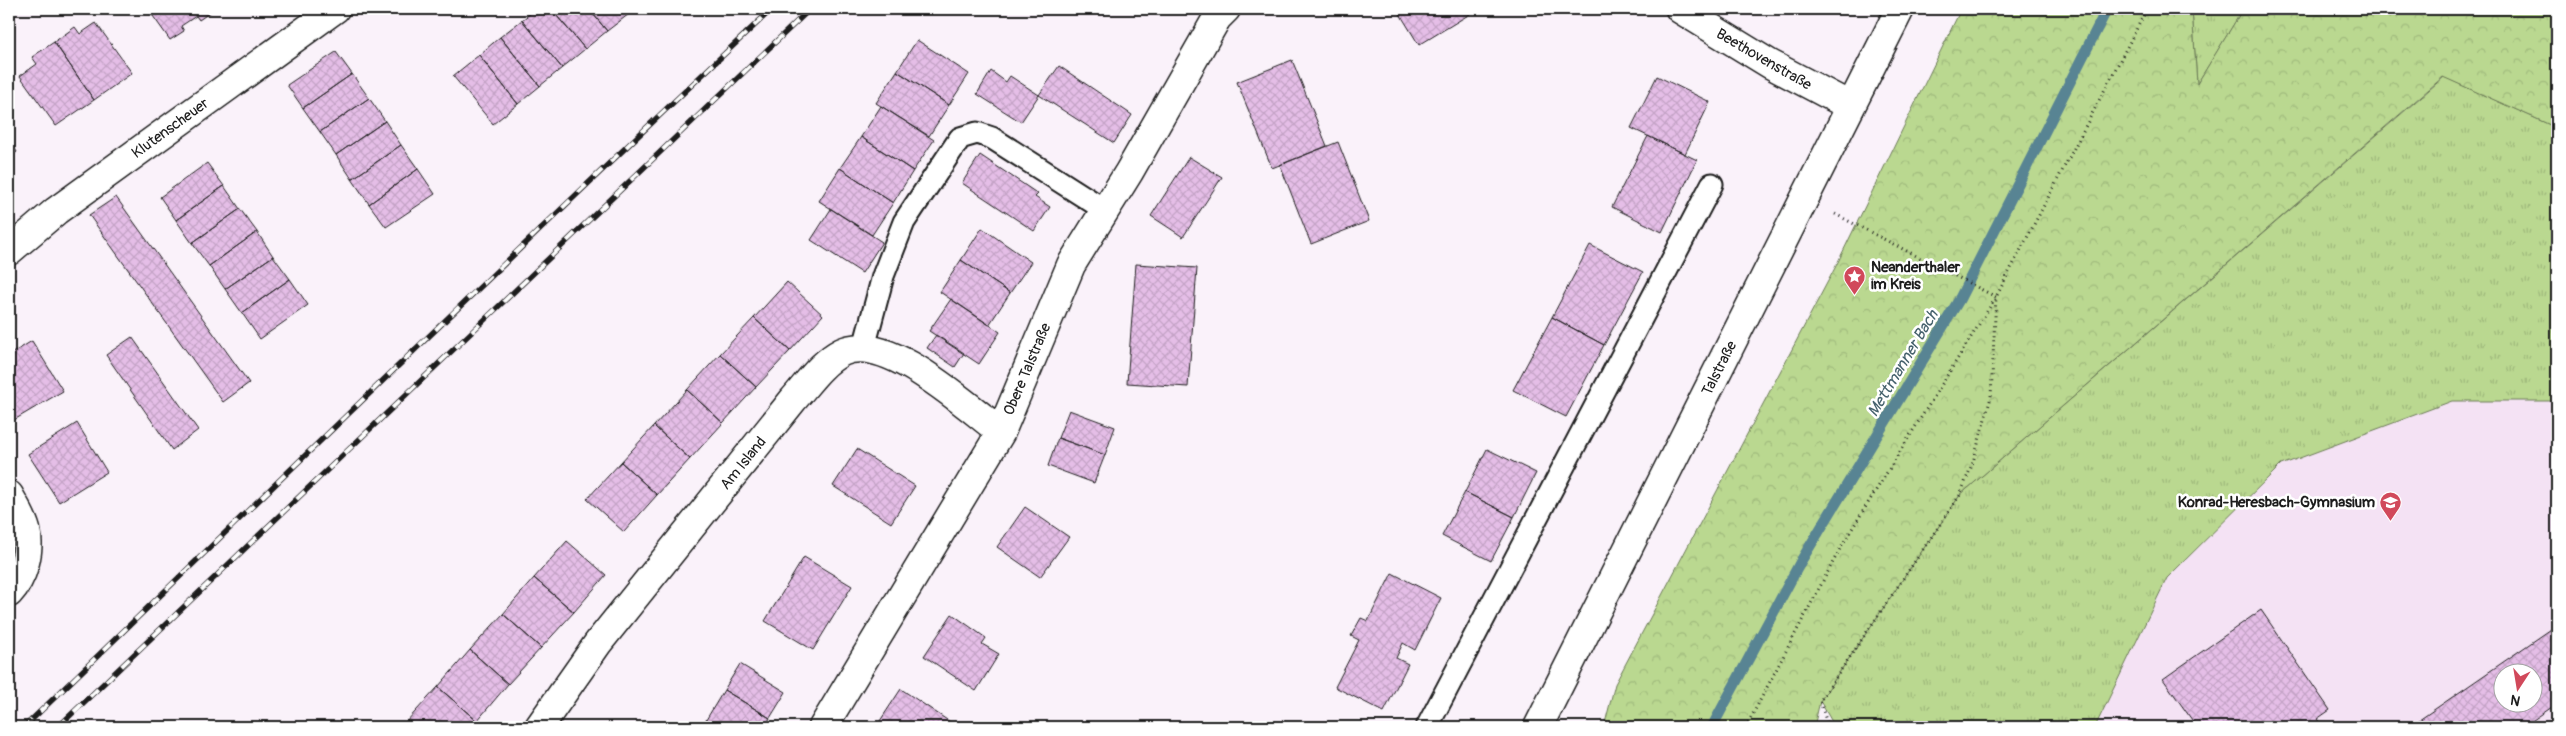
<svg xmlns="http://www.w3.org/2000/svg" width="2566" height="736" font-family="Pangolin,sans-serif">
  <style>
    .built { fill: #f4e2f4; fill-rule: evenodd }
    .grass { fill: url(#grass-tufts); stroke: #6b7a56 }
    .forest { fill: url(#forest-crowns); stroke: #6b7a56 }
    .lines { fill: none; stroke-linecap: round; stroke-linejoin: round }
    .stream { stroke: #598493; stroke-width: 11 }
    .building { fill: url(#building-cross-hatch); stroke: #1c1c1c; fill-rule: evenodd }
    .lane-casing { stroke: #1c1c1c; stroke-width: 25 }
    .street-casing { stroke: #1c1c1c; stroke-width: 31 }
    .secondary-casing { stroke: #1c1c1c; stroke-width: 31 }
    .path { stroke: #1c1c1c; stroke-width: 3; stroke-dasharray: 1 4; stroke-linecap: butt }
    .lane { stroke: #fff; stroke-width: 21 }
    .street { stroke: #fff; stroke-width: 28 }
    .secondary { stroke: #fff; stroke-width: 28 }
    .rail-casing { stroke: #1c1c1c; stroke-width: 5.5 }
    .rail { stroke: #fff; stroke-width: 4; stroke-dasharray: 11; stroke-linecap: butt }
    .labels { text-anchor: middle; stroke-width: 5; stroke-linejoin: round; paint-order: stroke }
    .street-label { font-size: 15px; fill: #1c1c1c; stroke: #fff }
    .poi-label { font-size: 15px; font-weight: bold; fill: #1c1c1c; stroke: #fff; text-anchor: start }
    .water-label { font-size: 16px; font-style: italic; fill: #45616c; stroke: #fff }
  </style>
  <defs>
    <pattern id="grass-tufts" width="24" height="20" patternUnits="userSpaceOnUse" patternTransform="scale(1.25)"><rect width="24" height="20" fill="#bad890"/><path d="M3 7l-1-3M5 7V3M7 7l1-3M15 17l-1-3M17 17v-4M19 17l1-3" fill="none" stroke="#9fb97c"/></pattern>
    <pattern id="forest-crowns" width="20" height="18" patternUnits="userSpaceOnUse" patternTransform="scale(1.25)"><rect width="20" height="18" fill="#bad890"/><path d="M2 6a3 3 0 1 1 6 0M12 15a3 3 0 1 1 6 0" fill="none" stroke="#9fb97c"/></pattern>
    <pattern id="building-cross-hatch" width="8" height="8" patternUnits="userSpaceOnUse" patternTransform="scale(1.25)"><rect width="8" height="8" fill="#e5bee7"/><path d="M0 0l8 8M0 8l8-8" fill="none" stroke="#c4a3c6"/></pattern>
  </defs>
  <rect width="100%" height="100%" fill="#faf2fa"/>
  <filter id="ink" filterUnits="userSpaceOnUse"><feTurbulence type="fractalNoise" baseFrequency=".02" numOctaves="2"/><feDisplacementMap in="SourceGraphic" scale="10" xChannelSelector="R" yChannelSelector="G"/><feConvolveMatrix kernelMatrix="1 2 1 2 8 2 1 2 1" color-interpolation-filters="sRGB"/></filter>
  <g filter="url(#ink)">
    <path class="built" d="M2452,401H2557V727H2095L2167,578L2281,465ZM2504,674H2534V704H2504Z"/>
    <path class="grass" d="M2192,9H2243L2197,84Z
      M2444,77L2557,128V401H2452L2281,465L2167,578L2095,727H1835L1820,701L1960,495Z"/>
    <path class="forest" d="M1961,9H2192L2197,84L2243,9H2557V128L2443,77L1960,495L1820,701L1814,727H1604L1615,684L1836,266Z"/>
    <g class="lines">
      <path class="stream" d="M1712,727L1801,561L1959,300L2107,9"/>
    </g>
    <path class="building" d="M148,9H191L196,16L181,26L184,31L170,40Z
      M191,9H215L199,20Z
      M536,9H551L585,49L562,68L522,20Z
      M551,9H589L607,31L585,49Z
      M589,9H625L629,14L607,31Z
      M1397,9H1467L1470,14L1419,45Z
      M522,20L562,68L540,86L500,37Z
      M96,23L132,73L94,100L54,42L75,27L80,34Z
      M500,37L540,86L518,104L479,55Z
      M917,40L969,74L949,105L897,71Z
      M54,42L94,100L56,126L20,76L37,64L32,57Z
      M336,52L352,74L303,108L287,85Z
      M479,55L518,104L493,124L453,76Z
      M1292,60L1327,146L1272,168L1237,82Z
      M1059,66L1132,115L1114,143L1039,95Z
      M897,71L949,105L929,136L876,103Z
      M991,71L1006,82L1010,76L1039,95L1021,122L977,94Z
      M352,74L369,98L320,132L303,108Z
      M1657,76L1710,102L1685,154L1631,128Z
      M369,98L385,121L336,155L320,132Z
      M881,106L934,140L913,171L861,137Z
      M385,121L401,145L352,179L336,155Z
      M1648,136L1697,160L1662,232L1612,207Z
      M861,137L913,171L893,203L840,168Z
      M9,140L17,152L9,158Z
      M1338,142L1369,221L1311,244L1280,165Z
      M401,145L418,169L369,204L352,179Z
      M980,155L1038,194L1035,197L1050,207L1034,231L962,183Z
      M1189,157L1222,177L1183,237L1151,216Z
      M207,163L224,186L176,220L160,197Z
      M840,168L893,203L872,235L819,201Z
      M418,169L435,194L386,227L369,204Z
      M224,186L240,209L192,243L176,220Z
      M116,197L249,383L223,402L89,215Z
      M240,209L257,232L209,266L192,243Z
      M831,209L882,242L862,273L811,240Z
      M982,228L1031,262L1010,293L961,260Z
      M257,232L273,256L225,289L209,266Z
      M1590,245L1643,272L1604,345L1552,317Z
      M273,256L290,279L242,313L225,289Z
      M961,260L1010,293L989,325L940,292Z
      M1136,264L1197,268L1188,387L1127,383Z
      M290,279L308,305L260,339L242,313Z
      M787,282L823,315L790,351L754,318Z
      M951,299L1000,332L979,364L929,331Z
      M1552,317L1604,345L1566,417L1513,390Z
      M754,318L790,351L756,387L720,354Z
      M936,335L964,353L955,367L927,348Z
      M132,337L198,430L172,450L106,355Z
      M32,341L63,391L9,423V355Z
      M720,354L756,387L723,423L687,390Z
      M687,390L723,423L690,459L654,426Z
      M1069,410L1115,427L1105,455L1058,438Z
      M77,423L107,472L59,502L28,454Z
      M654,426L690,459L657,495L621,462Z
      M1058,438L1105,455L1094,483L1048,466Z
      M857,449L915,486L891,523L833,486Z
      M1487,449L1536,473L1514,517L1465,492Z
      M621,462L657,495L624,532L587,499Z
      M1465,492L1514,517L1491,561L1442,536Z
      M1025,507L1069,537L1040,577L997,547Z
      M567,541L606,575L574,612L534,578Z
      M804,557L852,586L813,650L765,621Z
      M1392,573L1441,598L1415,650L1403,643L1396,658L1408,664L1384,712L1335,687L1359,640L1351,636L1361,618L1368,621Z
      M534,578L574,612L541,648L503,614Z
      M2261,610L2330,710L2317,719L2323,727H2197L2163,679Z
      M503,614L541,648L508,684L470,650Z
      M952,614L986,638L982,644L999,654L976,691L924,656Z
      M2557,625V707L2555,705L2523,727H2409ZM2504,674H2534V704H2504Z
      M470,650L508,684L477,721L438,687Z
      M740,664L786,692L770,718L724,690Z
      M438,687L477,721L471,727H410L405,723Z
      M901,689L953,724L951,727H876Z
      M724,690L770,718L765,727H717L706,720Z"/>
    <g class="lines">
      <defs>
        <path id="lane" d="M864,347L883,276L904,222L960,138L977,133L992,138L1105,210
          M1427,727L1712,184"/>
        <path id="street" d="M9,251L56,211L335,9
          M9,495C15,506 23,518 26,530C31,551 23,578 9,593
          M539,727L598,643L793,400C808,383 822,362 842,352C886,331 966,406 1001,432
          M823,727L1001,432L1071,265L1129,172L1217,18L1226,9"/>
        <path id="secondary" d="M1680,9L1770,64L1850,106
          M1538,727L1900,9"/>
      </defs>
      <use href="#lane" class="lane-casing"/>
      <use href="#street" class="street-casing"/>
      <use href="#secondary" class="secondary-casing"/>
      <path class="path" d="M1835,214L1996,297
        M1746,727L1842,545L1996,297L2147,9
        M1828,727L1820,701L1960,495L1973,462L1991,397L1996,297"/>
      <use href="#lane" class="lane"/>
      <use href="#street" class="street"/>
      <use href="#secondary" class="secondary"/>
      <defs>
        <path id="rail" d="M24,727C273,487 520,246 772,9
          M58,727L810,9"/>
      </defs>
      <use href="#rail" class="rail-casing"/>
      <use href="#rail" class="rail"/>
    </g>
  </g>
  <defs>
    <symbol id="sight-pin" viewBox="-11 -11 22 30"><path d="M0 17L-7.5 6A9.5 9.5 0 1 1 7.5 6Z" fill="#d1495b" stroke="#fff"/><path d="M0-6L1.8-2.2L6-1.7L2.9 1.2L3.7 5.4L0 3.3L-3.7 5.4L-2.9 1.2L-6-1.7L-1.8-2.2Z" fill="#fff"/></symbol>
    <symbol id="school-pin" viewBox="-11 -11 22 30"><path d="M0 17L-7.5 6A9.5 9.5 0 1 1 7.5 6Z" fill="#d1495b" stroke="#fff"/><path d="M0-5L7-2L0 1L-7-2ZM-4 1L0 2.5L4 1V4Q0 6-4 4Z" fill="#fff"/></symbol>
  </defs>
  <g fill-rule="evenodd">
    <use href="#sight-pin" x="1842" y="264" width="25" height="34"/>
    <use href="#school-pin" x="2378" y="490" width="25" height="34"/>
  </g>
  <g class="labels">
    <g class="street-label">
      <text transform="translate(1764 59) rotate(30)" y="5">Beethovenstraße</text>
      <text transform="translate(170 128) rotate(-36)" y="5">Klutenscheuer</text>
      <text transform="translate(1719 368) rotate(-63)" y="5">Talstraße</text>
      <text transform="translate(1027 369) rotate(-67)" y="5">Obere Talstraße</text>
      <text transform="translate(743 463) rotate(-51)" y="5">Am Island</text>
    </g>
    <g class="poi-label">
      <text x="1871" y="272">Neanderthaler<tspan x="1871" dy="17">im Kreis</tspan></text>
      <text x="2375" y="507" text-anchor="end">Konrad-Heresbach-Gymnasium</text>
    </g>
    <g class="water-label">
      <text transform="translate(1902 363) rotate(-59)" y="6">Mettmanner Bach</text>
    </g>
  </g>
  <rect width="2566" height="736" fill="none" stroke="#fff" stroke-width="30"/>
  <rect x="15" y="15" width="2536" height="706" fill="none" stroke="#1c1c1c" stroke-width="2" filter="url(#ink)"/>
  <g transform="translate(2518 688) rotate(192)"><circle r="24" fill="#ffffff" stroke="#a4a4a4"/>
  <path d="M0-4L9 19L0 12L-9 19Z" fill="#d1495b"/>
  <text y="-8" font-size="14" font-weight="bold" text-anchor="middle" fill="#1c1c1c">N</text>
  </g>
</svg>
